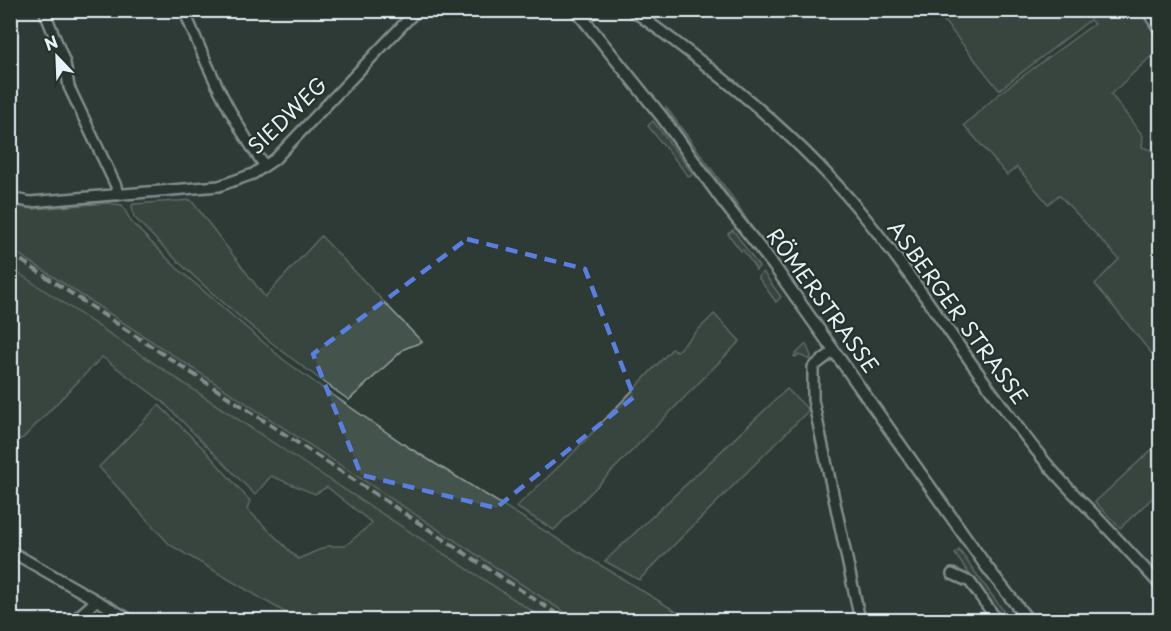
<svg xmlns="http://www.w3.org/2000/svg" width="1171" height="631" font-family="'Playpen Sans',sans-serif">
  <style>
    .built { fill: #3b4843 }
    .green { fill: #45524e; stroke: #96a2a3; stroke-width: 1.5 }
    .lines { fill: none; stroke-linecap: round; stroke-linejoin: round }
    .minor-casing { stroke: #e8f1f8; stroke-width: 14 }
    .tertiary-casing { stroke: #e8f1f8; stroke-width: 15 }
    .minor { stroke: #26332d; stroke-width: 9 }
    .tertiary { stroke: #26332d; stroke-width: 10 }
    .rail { stroke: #e8f1f8; stroke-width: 4; stroke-dasharray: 9 4.5; stroke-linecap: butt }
    .marked { fill: none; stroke: #5a7fe2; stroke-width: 4.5; stroke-dasharray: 12 8; stroke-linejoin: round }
    .labels { text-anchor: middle; stroke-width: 4.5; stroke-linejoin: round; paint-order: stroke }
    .street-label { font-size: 21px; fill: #e8f1f8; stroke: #26332d }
  </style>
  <rect width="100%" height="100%" fill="#2e3b35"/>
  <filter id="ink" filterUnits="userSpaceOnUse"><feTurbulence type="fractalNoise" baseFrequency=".0167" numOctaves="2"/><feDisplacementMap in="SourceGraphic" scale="12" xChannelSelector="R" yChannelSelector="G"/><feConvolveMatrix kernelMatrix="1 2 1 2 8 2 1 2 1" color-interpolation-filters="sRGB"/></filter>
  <g filter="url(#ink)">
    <path class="built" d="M10,249L292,435L576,620H546L441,554L11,268Z"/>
    <path class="green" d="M936,11H1083L1090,19L1102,11H1141L1160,40V48L1111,94L1143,136L1142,147L1154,151L1160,158V173L1158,175L1160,179V364L1095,284L1119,259L1059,195L1048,204L1017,167L1007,175L964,125L1001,92L1094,24L1090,20L999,90Z
      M666,107L735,201L754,231L666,110Z
      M653,121L693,174L689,177L648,126Z
      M191,200L265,297L321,236L422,342L404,349L349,400C274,348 202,289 139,222L134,217L132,206L133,204Z
      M108,203L122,205L132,223L177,268L284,360L327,391L408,447L690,620H576L11,249V206L34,209Z
      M733,230L759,267L755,271L756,269L743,250L741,251L728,234Z
      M11,268L293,456L546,620H298L170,545L99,467L159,405L203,448L250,501L247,509L298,559L328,546H345L372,523L327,487L315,494L271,476L255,495L163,402L102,357L23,438L11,442Z
      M763,272L781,297L776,302L758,277Z
      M714,314L740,341L554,530L516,507L571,455L672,349L677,351Z
      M806,344L811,356L810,360L799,355L795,357L794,356Z
      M787,389L809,410L639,580L605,561Z
      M1160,442V491L1120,528L1095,502Z
      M959,550L1010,620H1002L955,554Z"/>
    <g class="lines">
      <defs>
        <path id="minor" d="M44,10L65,63L69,87L116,186L118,195
          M184,10C206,64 230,119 265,166
          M632,10C718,72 802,138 868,221C930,298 981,383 1043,459C1057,477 1073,493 1089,509C1113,534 1137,560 1160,585
          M1147,10L1160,31
          M583,19L596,10
          M10,198L30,202L219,186L253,174L275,159L417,10
          M834,351L813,367V400L860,620
          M10,551L131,620
          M952,574L970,582L997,620
          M74,620L96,601"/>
        <path id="tertiary" d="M576,10L662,117L725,204L774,266L986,566L1028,620"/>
      </defs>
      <use href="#minor" class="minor-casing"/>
      <use href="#tertiary" class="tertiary-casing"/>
      <use href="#minor" class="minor"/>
      <use href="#tertiary" class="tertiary"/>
      <path class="rail" d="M10,253L566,620"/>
    </g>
  </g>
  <path d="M0 0H1171V631H0ZM467,239L585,269L634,397L496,508L361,475L313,354Z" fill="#2e3b35" fill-opacity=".55" fill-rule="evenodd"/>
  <path class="marked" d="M467,239L585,269L634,397L496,508L361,475L313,354Z"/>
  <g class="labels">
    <g class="street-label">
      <text transform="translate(288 116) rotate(-44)" y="7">SIEDWEG</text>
      <text transform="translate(822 301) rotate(54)" y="7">RÖMERSTRASSE</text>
      <text transform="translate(957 313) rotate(54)" y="7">ASBERGER STRASSE</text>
    </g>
  </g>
  <rect width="1171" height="631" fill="none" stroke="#26332d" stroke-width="36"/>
  <rect x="18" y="18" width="1135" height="595" fill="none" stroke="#e8f1f8" stroke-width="2" filter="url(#ink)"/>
  <g transform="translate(57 57) rotate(337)" stroke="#26332d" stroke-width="4.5" paint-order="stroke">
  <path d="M0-4.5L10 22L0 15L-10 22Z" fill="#e8f1f8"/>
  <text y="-9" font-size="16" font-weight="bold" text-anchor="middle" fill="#e8f1f8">N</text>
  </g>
</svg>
